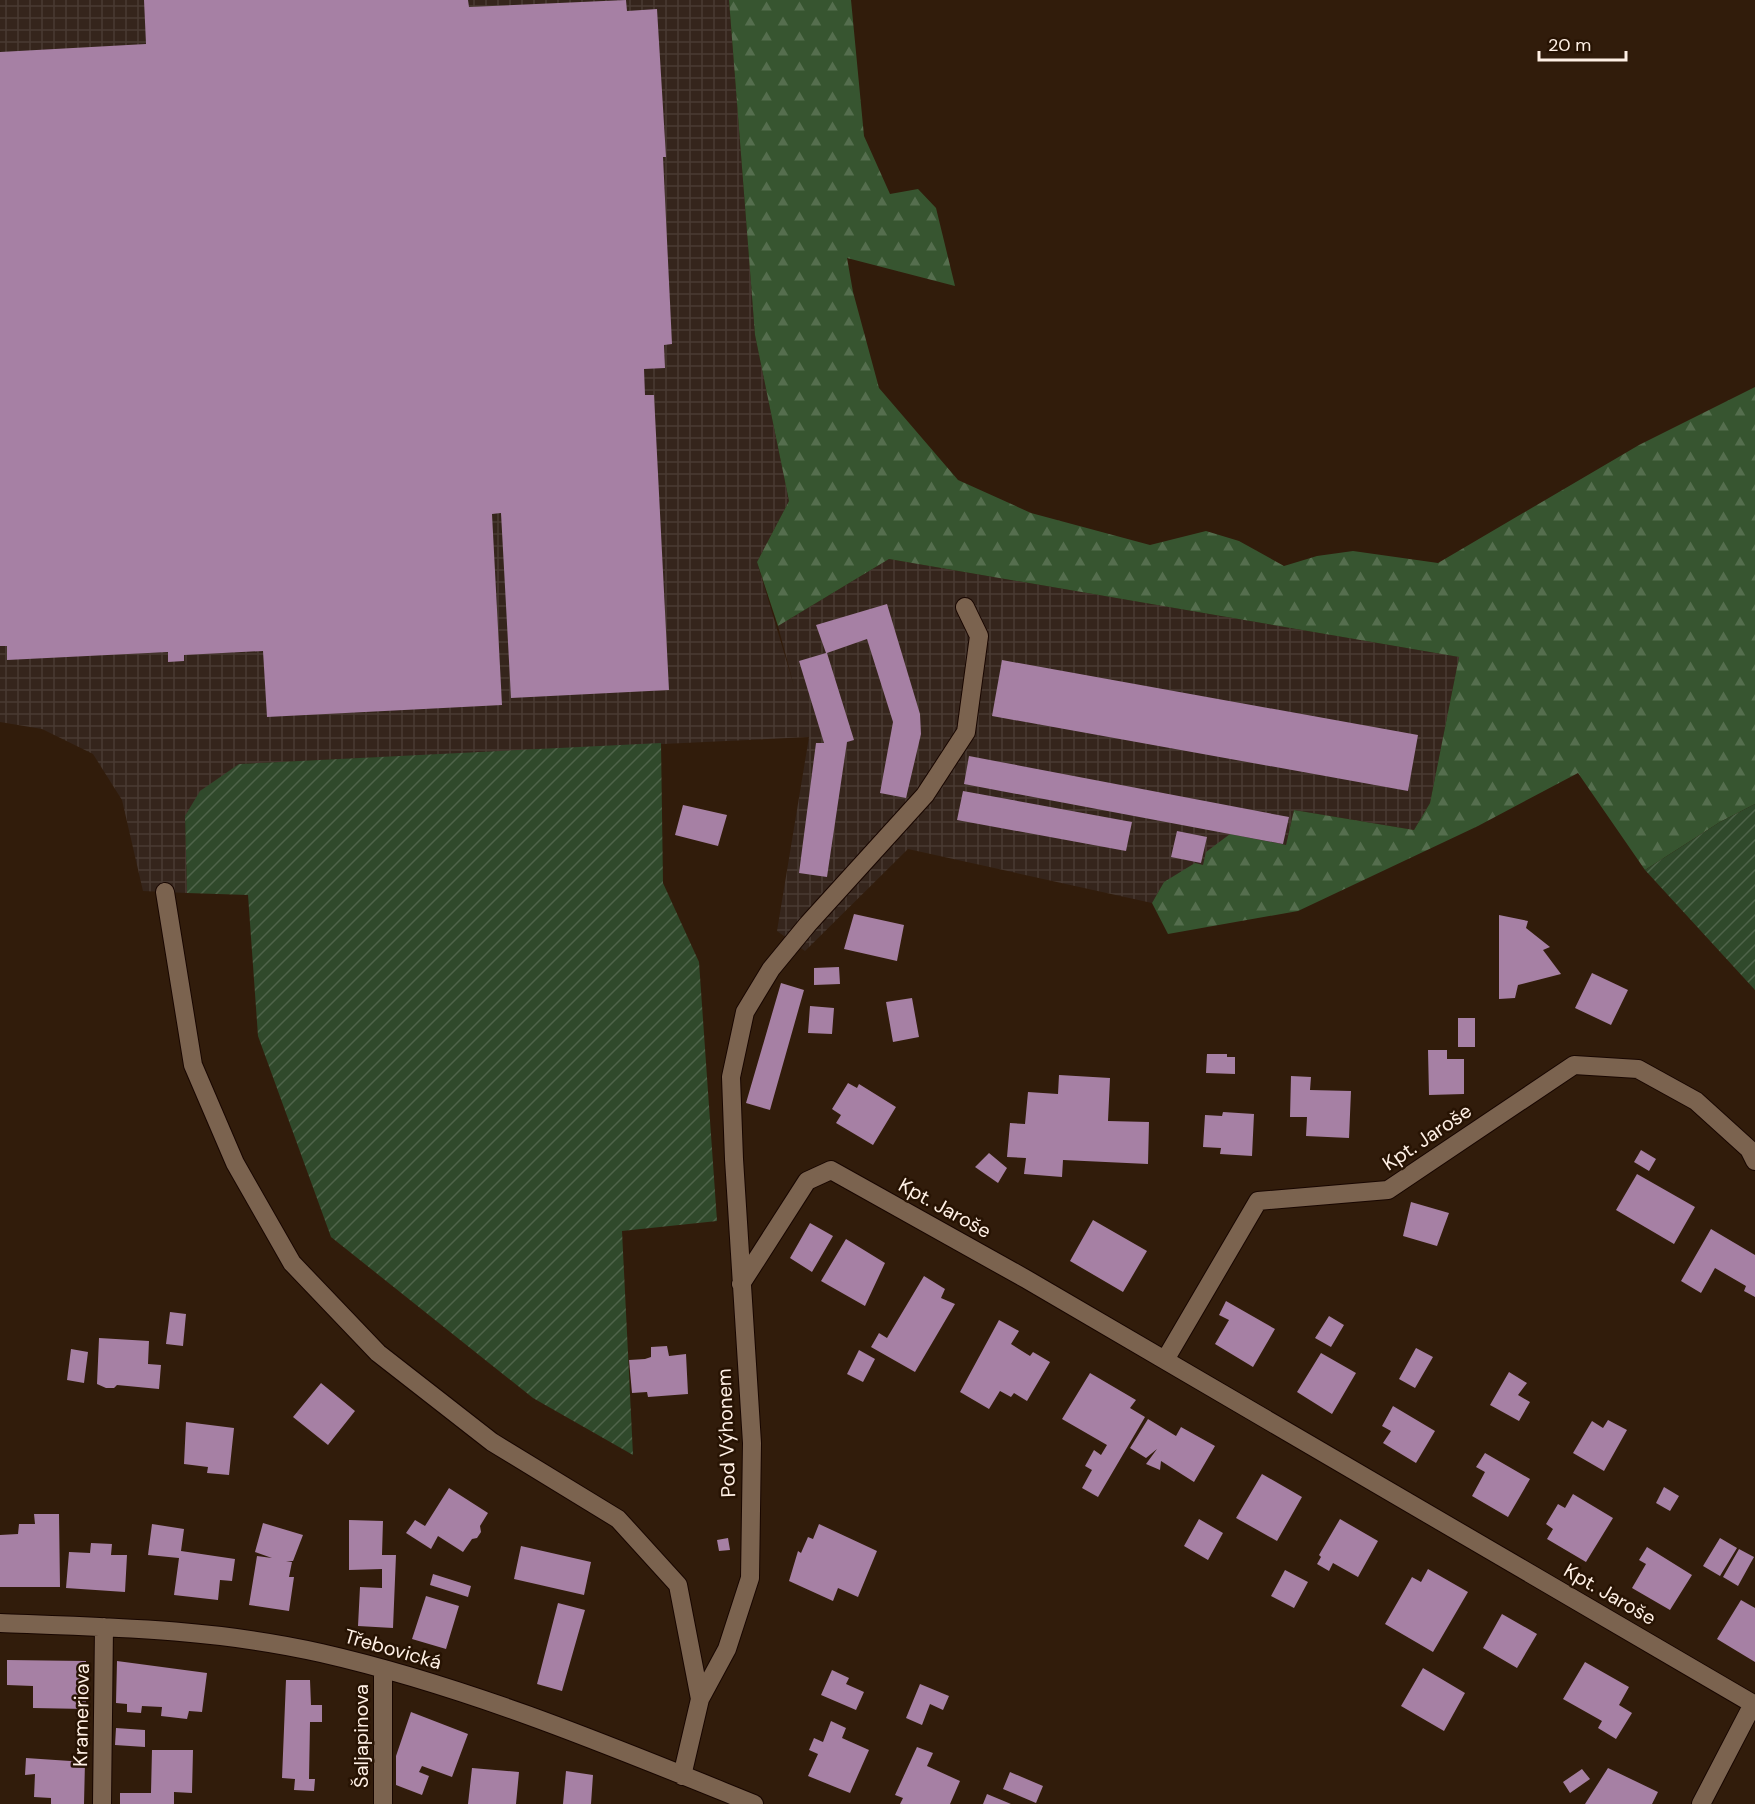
<svg xmlns="http://www.w3.org/2000/svg" width="1755" height="1804" font-family="'DM Sans',sans-serif">
  <style>
    .industrial { fill: url(#industrial-grid) }
    .forest { fill: url(#forest-firs) }
    .garden { fill: url(#garden-furrows) }
    .building { fill: #a680a4 }
    .lines { fill: none; stroke-linecap: round; stroke-linejoin: round }
    .street-casing { stroke: #180600; stroke-width: 20 }
    .street { stroke: #7b634f; stroke-width: 18 }
    .labels { text-anchor: middle; stroke-width: 5; stroke-linejoin: round; paint-order: stroke }
    .street-label { font-size: 20px; fill: #fff0e5; stroke: #271303 }
  </style>
  <defs>
    <pattern id="industrial-grid" width="8" height="8" patternUnits="userSpaceOnUse" patternTransform="scale(1.5)"><rect width="8" height="8" fill="#35251c"/><path d="M0 4h8M4 0v8" fill="none" stroke="#493a32"/></pattern>
    <pattern id="forest-firs" width="22" height="20" patternUnits="userSpaceOnUse" patternTransform="scale(1.5)"><rect width="22" height="20" fill="#375530"/><path d="M5 1l3.5 6h-7zM16 11l3.5 6h-7z" fill="#556e4e"/></pattern>
    <pattern id="garden-furrows" width="10" height="10" patternUnits="userSpaceOnUse" patternTransform="scale(1.5)"><rect width="10" height="10" fill="#30492b"/><path d="M-1 1l2-2M0 10L10 0M9 11l2-2" fill="none" stroke="#4f644a"/></pattern>
  </defs>
  <rect width="100%" height="100%" fill="#311c0b"/>
  <path class="industrial" d="M0,0H729L755,335L789,501L757,562L794,686L778,626L889,559L1459,657L1430,803L1414,830L1294,810L1286,845L1203,865L1164,882L1152,903L908,849L805,951L777,931L809,737L240,764L185,816L187,893L143,891L122,800L93,754L42,729L0,722Z"/>
  <path class="forest" d="M729,0H851L864,136L890,194L918,189L936,208L955,286L847,258L853,292L879,388L958,480L1031,513L1150,545L1206,531L1239,541L1284,566L1317,556L1353,551L1438,563L1639,445L1755,387V804L1720,822L1645,870L1578,773L1478,826L1298,911L1168,934L1152,903L1164,882L1195,863L1203,865L1206,852L1230,834L1286,845L1294,810L1414,830L1430,803L1459,657L889,559L778,626L757,562L789,501L755,335Z"/>
  <path class="garden" d="M661,743L663,883L699,962L717,1221L622,1231L633,1455L533,1398L331,1237L258,1036L248,895L187,893L185,816L200,791L239,764Z
    M1755,804V990L1645,870L1720,822Z"/>
  <path class="building" d="M144,0H468L469,7L626,0L627,11L657,9L666,157H663L672,344L664,345L665,368L644,369L645,395H654L669,690L511,698L501,513L492,514L502,705L267,717L263,651L184,655V661L168,662V652L7,660V646H0V52L146,44Z
    M887,604L920,714L921,734L906,798L880,793L893,722L867,639L827,653L854,740L847,742L827,877L799,873L816,743H824L799,661L826,653L816,625Z
    M1002,660L1418,735L1408,791L992,716Z
    M969,756L1289,817L1283,844L964,784Z
    M963,791L1132,822L1126,851L957,820Z
    M683,805L727,815L718,846L675,835Z
    M1177,831L1207,837L1201,863L1171,857Z
    M854,914L904,925L897,961L844,949Z
    M1499,915L1528,921L1526,928L1550,947L1543,950L1561,974L1518,985L1515,998L1499,999Z
    M839,967L840,984L814,985V968Z
    M1592,973L1628,990L1611,1025L1575,1008Z
    M781,983L804,990L770,1110L746,1103Z
    M912,998L919,1037L893,1042L886,1002Z
    M810,1006L834,1008L832,1034L808,1033Z
    M1458,1018H1475V1047H1458Z
    M1428,1050H1447V1059H1464V1094L1429,1095Z
    M1207,1054H1227V1057H1235V1074L1206,1073Z
    M1059,1075L1110,1078L1108,1121L1149,1122L1148,1164L1063,1160L1062,1177L1024,1174L1026,1158L1007,1157L1010,1123L1025,1124L1028,1092L1058,1094Z
    M1291,1076L1311,1077L1310,1090L1351,1091L1349,1138L1306,1136L1307,1117H1290Z
    M848,1083L857,1088L859,1084L896,1107L873,1145L836,1123L841,1115L832,1109Z
    M1223,1112L1254,1114L1252,1156L1220,1154L1221,1148L1203,1147L1205,1115L1222,1116Z
    M1641,1150L1656,1159L1649,1171L1634,1162Z
    M989,1153L1007,1168L998,1183L975,1167Z
    M1637,1174L1695,1207L1674,1244L1616,1210Z
    M1411,1202L1449,1213L1437,1246L1403,1236Z
    M1093,1220L1147,1251L1123,1292L1070,1261Z
    M810,1223L833,1236L812,1272L790,1258Z
    M1711,1229L1755,1255V1297L1744,1291L1746,1286L1715,1268L1701,1293L1681,1281Z
    M846,1239L885,1263L865,1306L821,1281Z
    M924,1276L945,1289L941,1298L955,1304L915,1372L871,1347L879,1333L887,1338Z
    M1226,1301L1275,1329L1253,1367L1215,1344L1229,1320L1219,1315Z
    M170,1312L186,1314L183,1346L166,1344Z
    M1329,1316L1344,1325L1331,1347L1315,1338Z
    M999,1320L1019,1331L1011,1344L1030,1356L1033,1352L1050,1362L1027,1401L1014,1393L1011,1397L1000,1391L989,1409L960,1392Z
    M99,1338L149,1341L148,1364L161,1365L159,1389L117,1385L114,1388H106L97,1384Z
    M667,1346L669,1356L686,1354L688,1394L648,1397L647,1392L632,1393L629,1360L645,1359L651,1357V1347Z
    M1416,1348L1433,1357L1415,1388L1399,1379Z
    M71,1349L88,1352L84,1383L67,1380Z
    M859,1350L875,1359L863,1382L847,1374Z
    M1321,1353L1356,1373L1332,1414L1297,1392Z
    M1509,1372L1527,1383L1518,1395L1530,1402L1519,1421L1490,1405Z
    M1090,1373L1136,1400L1130,1408L1145,1417L1098,1497L1082,1488L1092,1470L1085,1466L1094,1450L1101,1455L1107,1445L1062,1419Z
    M321,1383L355,1411L328,1445L293,1417Z
    M1393,1406L1435,1431L1416,1463L1383,1443L1391,1431L1382,1426Z
    M1148,1419L1176,1436L1181,1427L1215,1446L1194,1482L1161,1461L1160,1470L1146,1464L1157,1449L1146,1458L1130,1448Z
    M1608,1420L1627,1430L1604,1471L1573,1453L1592,1421L1603,1428Z
    M186,1422L234,1428L229,1475L207,1473L208,1467L184,1464Z
    M1485,1453L1530,1479L1508,1517L1472,1496L1485,1472L1476,1467Z
    M1262,1474L1302,1497L1277,1541L1236,1518Z
    M1664,1487L1679,1496L1670,1511L1656,1503Z
    M449,1488L488,1513L480,1526L481,1532L477,1538L472,1539L463,1552L438,1536L431,1549L406,1533L415,1520L425,1526Z
    M1573,1494L1613,1518L1586,1562L1547,1539L1553,1529L1546,1524L1558,1504L1565,1508Z
    M34,1514H59L60,1587H0V1535L18,1534L19,1524H35Z
    M1199,1519L1223,1533L1208,1560L1184,1546Z
    M1340,1519L1378,1541L1358,1577L1333,1563L1329,1571L1317,1564L1321,1557L1319,1555Z
    M349,1520L383,1521L382,1555H396L393,1628L358,1626L360,1587L382,1588V1569L349,1570Z
    M263,1523L303,1535L293,1561H286L292,1562L289,1577H294L289,1611L249,1605L257,1556L272,1558L255,1552Z
    M152,1524L184,1529L181,1551L235,1559L232,1581L220,1580L218,1600L174,1595L179,1558L148,1555Z
    M819,1524L877,1551L858,1597L838,1588L833,1601L789,1581L798,1551L801,1553L808,1537L813,1539Z
    M728,1538L730,1550L719,1551L717,1540Z
    M1720,1538L1737,1548L1720,1576L1703,1566Z
    M91,1543L112,1544L111,1555H127L125,1592L66,1588L69,1552L90,1553Z
    M521,1546L591,1562L584,1595L514,1579Z
    M1647,1547L1692,1575L1670,1610L1632,1588L1646,1564L1639,1560Z
    M1739,1549L1754,1557L1738,1586L1723,1577Z
    M1428,1569L1468,1592L1433,1652L1385,1624L1412,1577L1421,1582Z
    M1285,1570L1308,1582L1294,1608L1271,1596Z
    M433,1574L471,1586L468,1597L430,1585Z
    M426,1596L459,1606L446,1649L412,1639Z
    M1741,1600L1755,1608V1662L1717,1639Z
    M558,1603L585,1610L562,1691L537,1684Z
    M1502,1614L1537,1634L1517,1668L1483,1648Z
    M7,1660L86,1661V1709L33,1708V1686L7,1685Z
    M117,1661L207,1673L202,1712L189,1711L187,1719L161,1716L162,1707L142,1706L141,1713L127,1712V1704L116,1703Z
    M1585,1662L1629,1687L1619,1705L1632,1713L1616,1739L1598,1728L1602,1721L1563,1699Z
    M1423,1668L1465,1693L1444,1731L1401,1706Z
    M832,1670L849,1678L846,1684L864,1692L856,1710L821,1695Z
    M286,1680H310L311,1705H322V1722H310L309,1779H315L314,1791L294,1790L295,1779L282,1778Z
    M920,1684L949,1696L943,1710L930,1704L922,1725L906,1718Z
    M411,1712L468,1734L452,1777L422,1766L419,1772L429,1776L422,1795L396,1785V1756Z
    M831,1721L846,1728L842,1738L869,1750L850,1793L808,1776L818,1754L809,1750L814,1738L823,1742Z
    M116,1728L145,1730V1747L115,1745Z
    M917,1747L933,1753L927,1766L960,1781L950,1804H900L903,1798L895,1795Z
    M152,1750H193L192,1793L174,1792V1804H120V1793H151Z
    M26,1758L85,1762L84,1804H51V1798L34,1797L35,1774L25,1775Z
    M472,1768L519,1772L516,1804H468Z
    M1608,1768L1658,1792L1652,1804H1585Z
    M1582,1769L1590,1779L1570,1793L1563,1782Z
    M566,1771L593,1775L591,1804H563Z
    M1010,1772L1043,1786L1036,1803L1003,1789Z
    M987,1794L1011,1804H983Z"/>
  <g class="lines">
    <defs>
      <path id="street" d="M165,892L193,1065L235,1163L292,1263L378,1353L492,1442L618,1519L678,1585L700,1699
        M741,1284L807,1181L831,1170L1026,1279L1755,1705
        M1165,1360L1258,1201L1388,1190L1574,1065L1638,1069L1696,1101L1749,1149L1755,1161
        M0,1623C107,1627 216,1629 321,1653C470,1687 613,1747 754,1804
        M682,1776L700,1699L727,1649L750,1578L752,1443L734,1159L731,1077L745,1012L771,969L808,924L925,795L966,732L979,636L965,607
        M102,1804L104,1627
        M383,1804V1669
        M1701,1804L1753,1704"/>
    </defs>
    <use href="#street" class="street-casing"/>
    <use href="#street" class="street"/>
  </g>
  <g class="labels">
    <g class="street-label">
      <text transform="translate(1427 1137) rotate(-34)" y="7">Kpt. Jaroše</text>
      <text transform="translate(945 1208) rotate(29)" y="7">Kpt. Jaroše</text>
      <text transform="translate(726 1433) rotate(-92)" y="7">Pod Výhonem</text>
      <text transform="translate(1610 1594) rotate(30)" y="7">Kpt. Jaroše</text>
      <text transform="translate(393 1649) rotate(16)" y="7">Třebovická</text>
      <text transform="translate(81 1715) rotate(-89)" y="7">Krameriova</text>
      <text transform="translate(361 1736) rotate(-90)" y="7">Šaljapinova</text>
    </g>
  </g>
  <path d="M1539 51v9h87v-9" fill="none" stroke="#fff0e5" stroke-width="3"/>
  <text x="1548" y="51" font-size="18" fill="#fff0e5" stroke="#271303" stroke-width="4.5" paint-order="stroke">20 m</text>
</svg>
